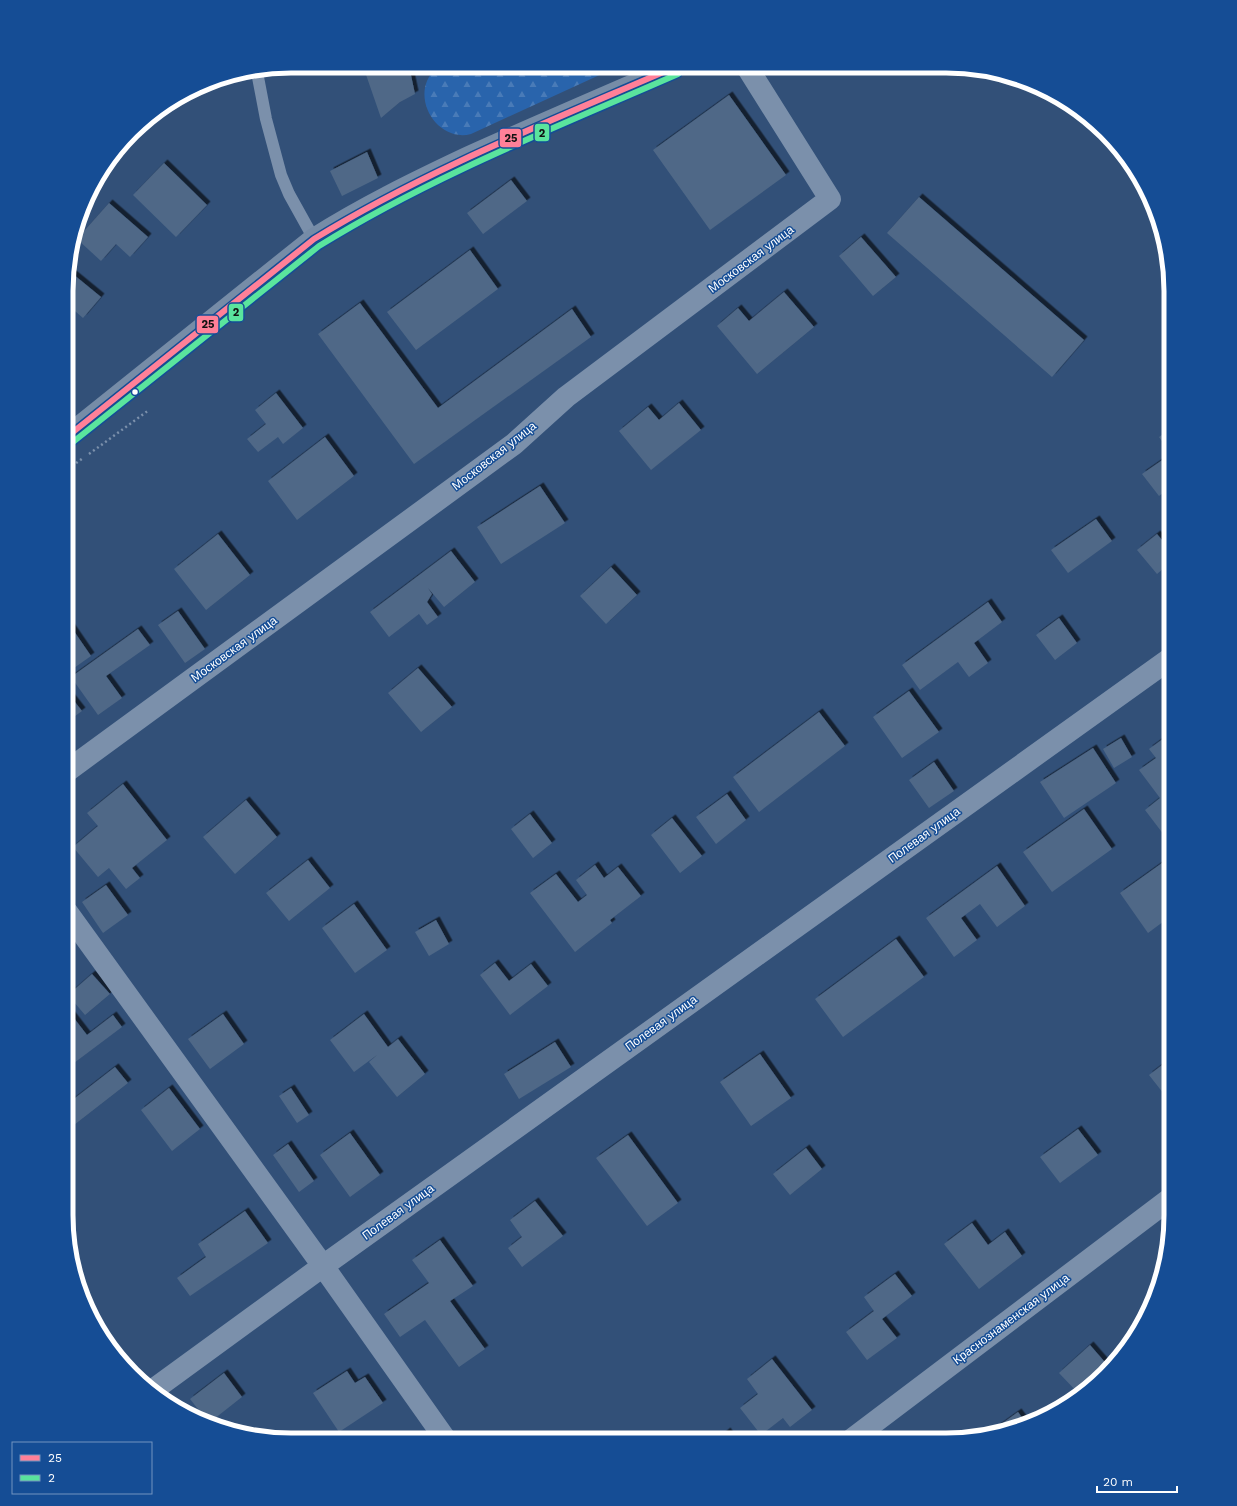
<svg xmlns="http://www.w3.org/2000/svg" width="1237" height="1506" font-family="'Work Sans',sans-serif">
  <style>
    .forest { fill: url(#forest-firs) }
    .building { fill: #4f6887; filter: url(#shadow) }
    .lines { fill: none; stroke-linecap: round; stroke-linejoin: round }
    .path { stroke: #7b90ab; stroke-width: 2.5; stroke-dasharray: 2 3; stroke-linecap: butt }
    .lane { stroke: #7b90ab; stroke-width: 12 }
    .street { stroke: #7b90ab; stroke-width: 22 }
    .secondary { stroke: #768ca7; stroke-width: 22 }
    .bus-1-casing { stroke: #154d95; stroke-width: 9 }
    .bus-2-casing { stroke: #154d95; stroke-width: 9 }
    .bus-1 { stroke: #ff8098; stroke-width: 6 }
    .bus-2 { stroke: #5ae49d; stroke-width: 6 }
    .bus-dot { fill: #fff; stroke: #154d95; stroke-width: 1.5 }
    .labels { text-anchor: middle; stroke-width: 3; stroke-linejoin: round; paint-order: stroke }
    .street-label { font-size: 12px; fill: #fff; stroke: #154d95 }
    .rim { fill: none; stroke: #fff; stroke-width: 5 }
    .line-badge { stroke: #154d95; stroke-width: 1.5 }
    .pale-badge-label { font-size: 11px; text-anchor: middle; font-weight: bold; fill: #111 }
  </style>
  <defs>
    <pattern id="forest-firs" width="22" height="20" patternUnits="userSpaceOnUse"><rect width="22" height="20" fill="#2964ac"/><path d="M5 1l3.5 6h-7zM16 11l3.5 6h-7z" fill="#497bb8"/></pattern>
    <filter id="shadow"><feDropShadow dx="3.5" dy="-3.5" stdDeviation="0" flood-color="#0009"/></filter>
  </defs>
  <rect width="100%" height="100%" fill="#325078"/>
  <path class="forest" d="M438,66L617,67L471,134C442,142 416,108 427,81C429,76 433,71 438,66Z"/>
  <path class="building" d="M363,66H409L415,94L400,102L381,118Z
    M729,95L786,175L710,230L653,150Z
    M367,152L378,178L342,196L330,171Z
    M164,163L207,205L176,237L133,195Z
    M511,180L527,201L483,234L467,213Z
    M919,197L1084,340L1052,377L887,233Z
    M109,203L148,237L130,257L116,244L101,261L77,239Z
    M861,237L896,277L873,296L839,256Z
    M470,250L498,289L416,350L387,312Z
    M68,270L101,297L83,318L68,305Z
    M784,292L814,327L757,374L717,326L738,308L749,321Z
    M360,303L438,408L572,309L591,337L414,464L318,334Z
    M276,393L303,428L283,444L278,437L258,452L247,439L266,424L255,410Z
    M679,403L701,430L651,470L619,431L648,407L659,420Z
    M1171,428V487L1159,496L1142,474L1171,454L1159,437Z
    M325,437L354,476L297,520L268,481Z
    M540,486L565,523L501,564L477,527Z
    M1096,519L1112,541L1068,573L1051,550Z
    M218,534L250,575L206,610L174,569Z
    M1157,534L1171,551V562L1157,574L1137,550Z
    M451,551L475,582L444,607L428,588L432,594L427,602L438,617L427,625L419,614L389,637L370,612Z
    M611,567L637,595L606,624L580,596Z
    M988,602L1002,622L974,643L988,663L969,677L958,662L920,690L902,665Z
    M178,611L205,649L185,663L158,625Z
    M1059,618L1077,643L1055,660L1036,635Z
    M67,621L91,656L74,668L67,659Z
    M138,629L150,645L106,676L122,698L98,715L71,677Z
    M418,668L452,707L421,732L388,693Z
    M909,691L939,732L902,758L873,717Z
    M67,692L82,711L67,722Z
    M819,712L845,746L759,812L733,777Z
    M1171,733V830L1164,835L1145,810L1160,798L1139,770L1156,758L1149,749Z
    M1121,738L1132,757L1114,768L1103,749Z
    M1093,748L1116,783L1064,818L1040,782Z
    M934,762L954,791L929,808L909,780Z
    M123,784L167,840L132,868L140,878L126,889L109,868L98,877L73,847L98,826L87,813Z
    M727,794L746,820L716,844L696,817Z
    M246,800L277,837L235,874L203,837Z
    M1084,809L1112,849L1052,892L1023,852Z
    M530,814L552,843L533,858L511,829Z
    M672,818L702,856L680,873L651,835Z
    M308,860L330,888L289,921L266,893Z
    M1162,863L1171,875V916L1148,933L1120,893Z
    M595,865L604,878L618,867L641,896L610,920L612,923L575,952L530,893L556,874L578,902L587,895L576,880Z
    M997,866L1025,906L997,927L980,904L961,918L977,940L954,957L926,918Z
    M106,885L128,915L103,933L82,902Z
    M354,904L387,950L355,973L322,928Z
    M436,920L449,944L429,956L415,932Z
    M896,939L924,977L843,1037L815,999Z
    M495,963L509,981L531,964L548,986L510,1015L480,975Z
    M92,974L110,994L85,1015L68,995Z
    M70,1013L87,1035L113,1015L122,1027L66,1069V1016Z
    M223,1014L244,1044L210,1069L188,1039Z
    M364,1014L388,1047L398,1039L425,1074L397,1097L369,1062L377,1055L354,1072L330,1040Z
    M555,1042L571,1067L519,1099L504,1074Z
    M760,1054L791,1098L751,1126L720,1082Z
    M1170,1059L1171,1060V1103L1149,1075Z
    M115,1067L128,1083L74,1125L66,1115V1105Z
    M169,1088L200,1129L172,1151L141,1110Z
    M291,1088L309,1115L297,1123L279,1096Z
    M1078,1129L1098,1155L1060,1183L1040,1157Z
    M350,1133L380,1175L350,1197L320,1155Z
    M628,1135L678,1203L647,1226L596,1158Z
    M288,1144L314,1181L299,1192L273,1155Z
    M806,1148L822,1169L790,1195L773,1174Z
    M535,1201L563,1236L522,1267L508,1248L522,1237L510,1220Z
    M245,1211L268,1243L190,1296L177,1278L206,1257L198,1244Z
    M972,1223L988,1245L1005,1232L1022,1256L979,1289L944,1244Z
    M440,1240L473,1286L450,1301L485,1349L459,1367L425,1320L400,1337L384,1314L429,1283L412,1260Z
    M895,1274L912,1296L882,1319L897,1338L867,1360L846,1332L874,1311L864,1297Z
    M1090,1345L1110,1368L1105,1374L1079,1394L1059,1373Z
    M772,1359L812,1410L790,1427L783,1418L761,1435L740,1408L758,1394L747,1379Z
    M347,1371L355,1383L365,1377L383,1403L339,1432L313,1393Z
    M224,1373L242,1397L209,1423L190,1399Z
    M1018,1412L1026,1423L1004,1432L986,1435Z
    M727,1431L733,1440H716Z"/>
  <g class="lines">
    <path class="path" d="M89,454L149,410
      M68,469L83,458"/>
    <path class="lane" d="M257,72L266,119L281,175L289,194L314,239"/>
    <path class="street" d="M67,771L514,444L566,397L830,199L747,67
      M67,912L323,1266L446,1440
      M153,1390L323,1266L1171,658
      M851,1440L1171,1198"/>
    <path class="secondary" d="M68,436L314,239C363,208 414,183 467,158C536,127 606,97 675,67"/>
    <defs>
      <path id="bus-1" d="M68,436L314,239C428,169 553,120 675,67"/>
      <path id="bus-2" d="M73,442L319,246C432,176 557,127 678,74"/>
    </defs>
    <use href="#bus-1" class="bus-1-casing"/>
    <use href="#bus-2" class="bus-2-casing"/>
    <use href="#bus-1" class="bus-1"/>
    <use href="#bus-2" class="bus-2"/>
  </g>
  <circle class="bus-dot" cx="135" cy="392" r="3.5"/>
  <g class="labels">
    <g class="street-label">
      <text transform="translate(751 259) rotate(-37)" y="4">Московская улица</text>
      <text transform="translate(494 456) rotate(-38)" y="4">Московская улица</text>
      <text transform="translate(234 649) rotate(-36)" y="4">Московская улица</text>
      <text transform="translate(924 835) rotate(-36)" y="4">Полевая улица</text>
      <text transform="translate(661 1023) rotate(-36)" y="4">Полевая улица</text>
      <text transform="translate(398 1212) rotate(-36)" y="4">Полевая улица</text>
      <text transform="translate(1011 1319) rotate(-37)" y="4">Краснознаменская улица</text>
    </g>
  </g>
  <path d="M0 0H1237V1506H0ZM291 73H946A218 218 0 0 1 1164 291V1215A218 218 0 0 1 946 1433H291A218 218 0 0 1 73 1215V291A218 218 0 0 1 291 73Z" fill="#154d95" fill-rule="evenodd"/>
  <path class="rim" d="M291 73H946A218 218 0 0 1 1164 291V1215A218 218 0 0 1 946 1433H291A218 218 0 0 1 73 1215V291A218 218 0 0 1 291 73Z"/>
  <g class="line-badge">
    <rect x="534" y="123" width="16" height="19" rx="4" fill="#5ae49d"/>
    <rect x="499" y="128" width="23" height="20" rx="4" fill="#ff8098"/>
    <rect x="228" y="303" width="16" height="19" rx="4" fill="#5ae49d"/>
    <rect x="196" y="315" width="23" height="19" rx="4" fill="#ff8098"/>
  </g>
  <g class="pale-badge-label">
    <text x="542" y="137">2</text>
    <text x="511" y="142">25</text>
    <text x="236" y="316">2</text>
    <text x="208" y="328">25</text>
  </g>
  <rect x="12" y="1442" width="140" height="52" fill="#154d95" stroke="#7394bf"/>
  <rect x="20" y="1455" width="20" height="6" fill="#ff8098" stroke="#7394bf"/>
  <text x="48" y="1462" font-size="12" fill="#ffffff">25</text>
  <rect x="20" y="1475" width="20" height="6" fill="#5ae49d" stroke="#7394bf"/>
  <text x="48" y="1482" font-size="12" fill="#ffffff">2</text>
  <path d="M1097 1486v6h80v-6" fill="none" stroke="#ffffff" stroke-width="2"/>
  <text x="1103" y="1486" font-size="12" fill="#ffffff" stroke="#154d95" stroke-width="3" paint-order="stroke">20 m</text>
</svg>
